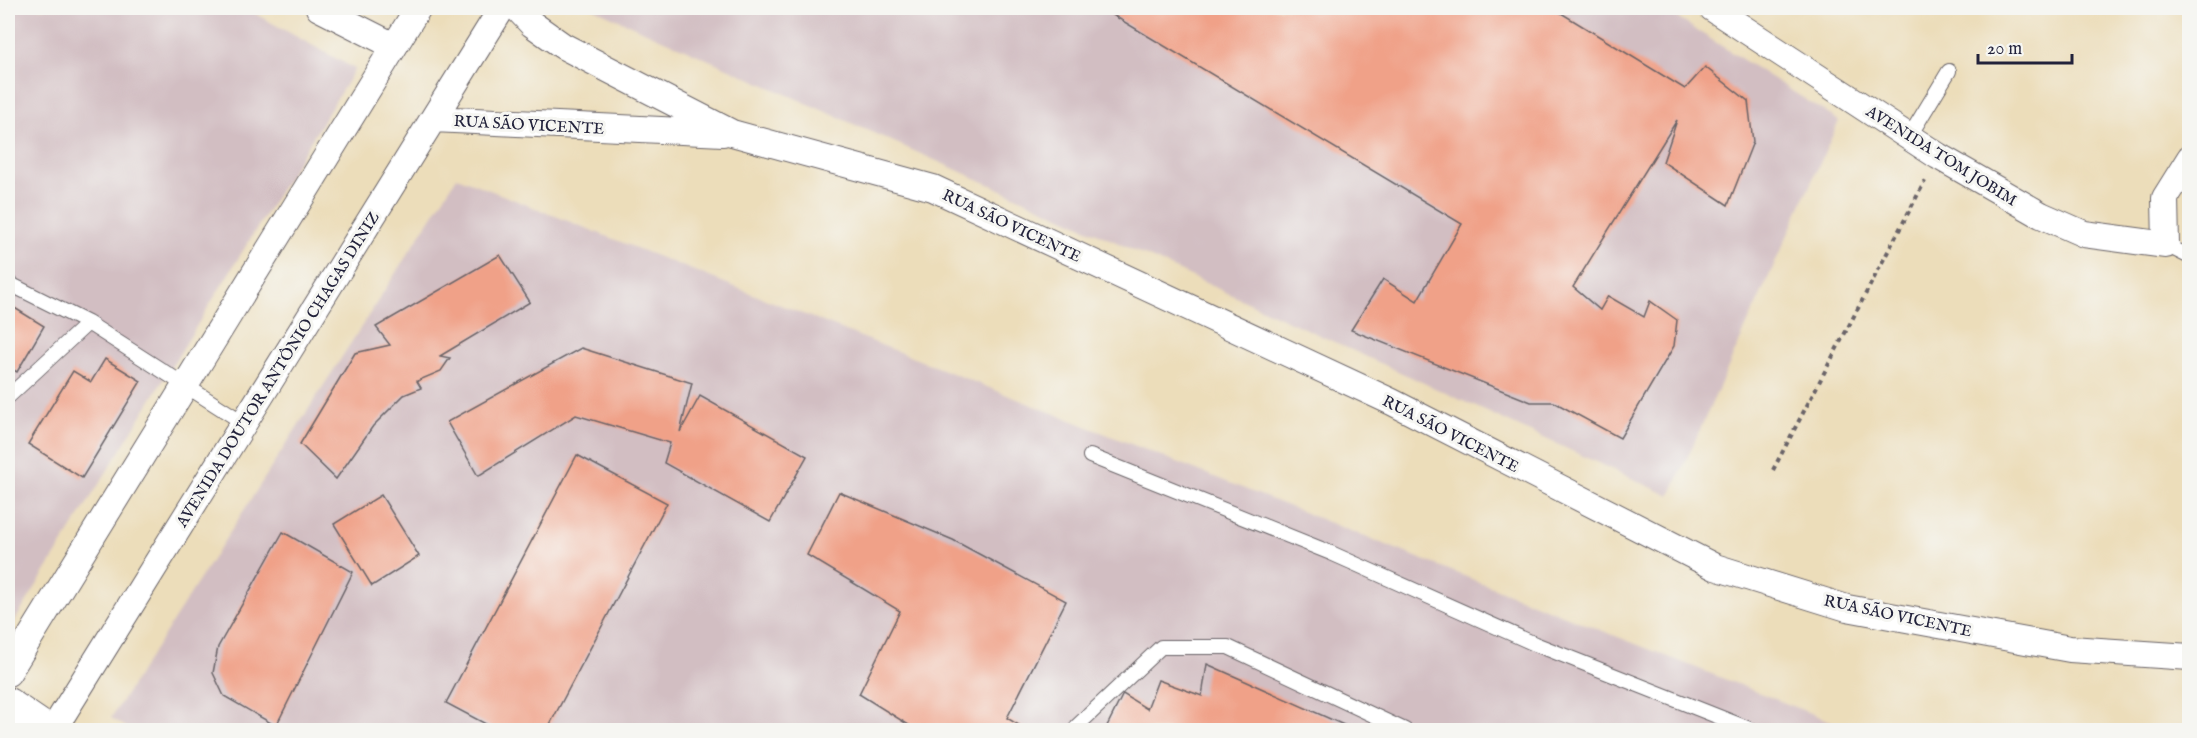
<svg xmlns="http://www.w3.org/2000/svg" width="2197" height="738" font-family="'IM FELL English',serif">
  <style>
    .industrial { fill: #d2bec2 }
    .building { fill: #f0a188 }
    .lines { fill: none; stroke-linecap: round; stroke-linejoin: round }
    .service-casing { stroke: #696367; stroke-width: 16 }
    .minor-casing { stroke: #696367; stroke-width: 28 }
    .tertiary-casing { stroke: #696367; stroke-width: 34 }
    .path { stroke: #696367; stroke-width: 4; stroke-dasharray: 4.5 4.5; stroke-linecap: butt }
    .service { stroke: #fff; stroke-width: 14 }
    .minor { stroke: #fff; stroke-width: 26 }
    .tertiary { stroke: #fff; stroke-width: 32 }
    .labels { text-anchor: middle; stroke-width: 6; stroke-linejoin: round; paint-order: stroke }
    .street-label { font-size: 16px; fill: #22223b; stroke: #f6f6f2 }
  </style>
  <rect width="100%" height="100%" fill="#f6f6f2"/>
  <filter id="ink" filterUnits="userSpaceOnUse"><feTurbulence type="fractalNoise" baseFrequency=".0167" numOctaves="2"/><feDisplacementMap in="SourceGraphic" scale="12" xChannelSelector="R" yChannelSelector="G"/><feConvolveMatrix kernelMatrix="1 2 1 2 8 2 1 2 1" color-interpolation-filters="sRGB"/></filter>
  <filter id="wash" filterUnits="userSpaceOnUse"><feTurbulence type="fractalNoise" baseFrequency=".008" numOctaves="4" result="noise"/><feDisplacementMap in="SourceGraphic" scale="24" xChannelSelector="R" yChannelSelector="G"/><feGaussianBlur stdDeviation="1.35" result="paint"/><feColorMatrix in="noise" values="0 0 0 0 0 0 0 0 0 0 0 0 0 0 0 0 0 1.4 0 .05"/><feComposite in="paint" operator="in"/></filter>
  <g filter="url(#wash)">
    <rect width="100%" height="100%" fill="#ecddba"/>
    <path class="industrial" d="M8,8H245L355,69L8,632Z
      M592,8H1662L1839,121L1670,496L1020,198Z
      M457,177L1853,730H131L111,718Z"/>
    <g id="blocks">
      <path class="building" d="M1101,8H1553L1685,89L1705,67L1748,101L1753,142L1728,205L1663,162L1677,120L1573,287L1600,310L1608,296L1644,317L1650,301L1677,320L1674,346L1620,438L1554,402H1531L1351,330L1383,279L1417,301L1462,224Z
        M500,255L530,302L440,356L450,358L441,371L417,381L421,388L404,395L373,426L336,479L300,444L355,353L390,345L376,327Z
        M8,304L44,326L17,372L8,367Z
        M581,348L692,383L680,432L700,396L807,456L770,522L664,463L670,443L576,415L478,476L447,422Z
        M105,359L141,381L82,478L28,444L73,371L91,382Z
        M577,455L667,503L547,730H497L446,703Z
        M839,492L953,540L1066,601L1007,718L1027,730H910L912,727L859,694L900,611L807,555Z
        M381,495L419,556L372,586L334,524Z
        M283,532L353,572L276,726L224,696L213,673L218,647Z
        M1207,664L1355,730H1105L1123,694L1147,709L1158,680L1202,696Z"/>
    </g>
  </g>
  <g filter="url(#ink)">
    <use href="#blocks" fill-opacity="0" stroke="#696367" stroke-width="1.5"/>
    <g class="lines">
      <defs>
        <path id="service" d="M1909,137L1949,71
          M2166,245L2190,257
          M8,283L88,323L244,423
          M8,397L88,323
          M1090,456L1331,553L1535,644L1752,730
          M1077,726L1161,647H1228L1405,730"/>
        <path id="minor" d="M319,8L394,46
          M517,8L532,24L563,46L732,133L933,188L1392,402L1715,567L1847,608L2070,649L2190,657
          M1712,8L1938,156L2041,215L2084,234L2166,245L2165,198L2190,158
          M433,119L723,133
          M8,673L418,8
          M53,730L502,8"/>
        <path id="tertiary" d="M8,704L46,730"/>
      </defs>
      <use href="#service" class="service-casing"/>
      <use href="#minor" class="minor-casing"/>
      <use href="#tertiary" class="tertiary-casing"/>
      <path class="path" d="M1773,470L1925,181"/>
      <use href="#service" class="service"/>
      <use href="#minor" class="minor"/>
      <use href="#tertiary" class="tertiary"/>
    </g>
  </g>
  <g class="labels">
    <g class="street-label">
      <text transform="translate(529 124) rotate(3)" y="6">RUA SÃO VICENTE</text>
      <text transform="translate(1942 155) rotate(32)" y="6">AVENIDA TOM JOBIM</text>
      <text transform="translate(1012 225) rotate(25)" y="6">RUA SÃO VICENTE</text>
      <text transform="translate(277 369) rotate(-58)" y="6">AVENIDA DOUTOR ANTÔNIO CHAGAS DINIZ</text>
      <text transform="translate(1451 433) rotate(27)" y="6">RUA SÃO VICENTE</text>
      <text transform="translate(1898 615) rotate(12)" y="6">RUA SÃO VICENTE</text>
    </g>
  </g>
  <rect width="2197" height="738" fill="none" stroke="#f6f6f2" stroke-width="30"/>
  <path d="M1978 54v9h94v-9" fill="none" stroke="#22223b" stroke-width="3"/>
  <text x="1987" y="54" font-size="18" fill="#22223b" stroke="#f6f6f2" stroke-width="4.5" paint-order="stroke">20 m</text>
</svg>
